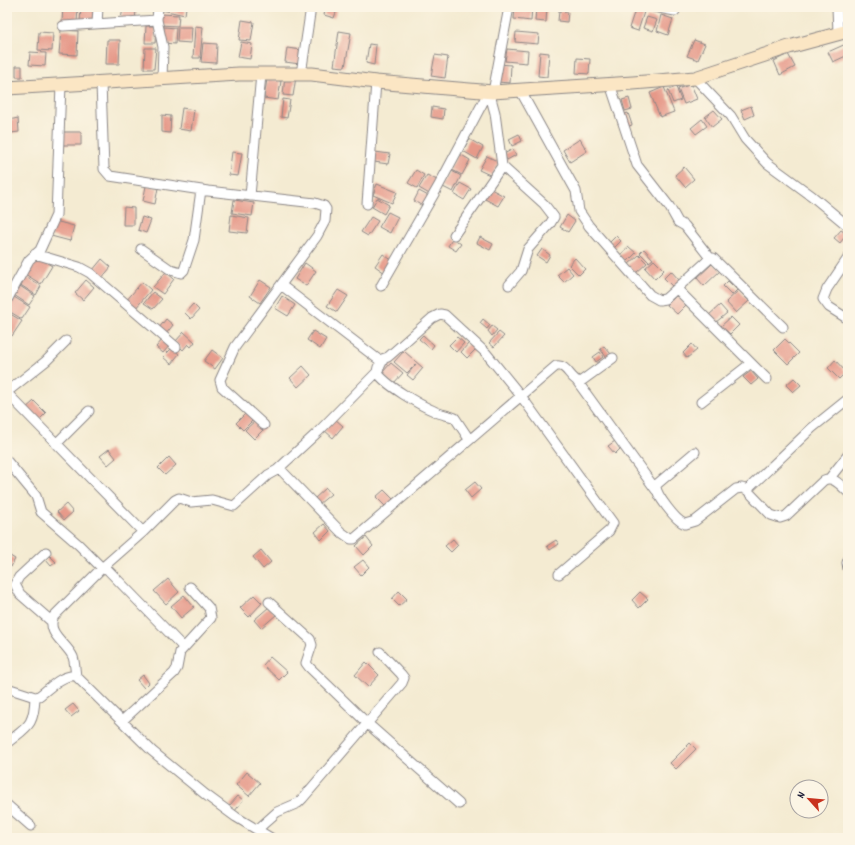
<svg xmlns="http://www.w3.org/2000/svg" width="855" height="845" font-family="Dekko,sans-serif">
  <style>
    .building { fill: #e69989 }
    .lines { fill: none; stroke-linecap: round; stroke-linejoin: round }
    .street-casing { stroke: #8b8686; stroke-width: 11 }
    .secondary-casing { stroke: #8b8686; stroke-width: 15 }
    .street { stroke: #fff; stroke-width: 9 }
    .secondary { stroke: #fbe6c4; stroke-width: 13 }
  </style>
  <rect width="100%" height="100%" fill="#fcf5e5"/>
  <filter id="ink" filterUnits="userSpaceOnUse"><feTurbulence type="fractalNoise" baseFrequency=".025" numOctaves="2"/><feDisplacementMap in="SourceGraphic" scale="8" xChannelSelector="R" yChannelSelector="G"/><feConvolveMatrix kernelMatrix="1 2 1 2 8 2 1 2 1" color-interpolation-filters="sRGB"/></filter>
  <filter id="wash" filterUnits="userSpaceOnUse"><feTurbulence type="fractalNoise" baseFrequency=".012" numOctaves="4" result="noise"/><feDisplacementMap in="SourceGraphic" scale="16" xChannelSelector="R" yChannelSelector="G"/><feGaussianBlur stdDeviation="0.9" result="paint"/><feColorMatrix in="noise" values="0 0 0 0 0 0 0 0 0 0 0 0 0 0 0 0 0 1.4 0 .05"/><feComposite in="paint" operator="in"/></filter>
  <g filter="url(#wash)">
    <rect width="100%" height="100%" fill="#f4ebd2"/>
    <g id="blocks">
      <path class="building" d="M63,7H78L77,23L62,22Z
        M81,7H96L95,23L80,22Z
        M162,7H186L185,15L162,10Z
        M326,7H338L334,18L324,15Z
        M515,7H532L531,21L514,19Z
        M536,7H547L546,22L535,21Z
        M842,7H848V14H842Z
        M123,8L136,10L135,21L121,19Z
        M635,10L644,12L638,31L629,28Z
        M559,11L568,12L567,22L558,21Z
        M161,14L179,15L178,26L160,25Z
        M661,15L673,19L668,35L657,31Z
        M647,17L657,20L653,31L643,28Z
        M242,20L254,22L251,41L239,40Z
        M146,26H156L155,43H145Z
        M195,26L203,27L200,58H193Z
        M164,27L176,28L175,44L163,43Z
        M178,27H192L191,43L177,42Z
        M61,30L78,31L77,55L59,54Z
        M339,31L351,33L345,67L334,66Z
        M39,32L53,33L52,51L38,50Z
        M516,32L539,34L538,44L515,42Z
        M107,40H120L119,64H106Z
        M694,40L705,44L698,60L687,56Z
        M241,42L252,44L250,59L238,57Z
        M203,43L217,44L216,63L201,62Z
        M848,43V55L833,62L828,52Z
        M369,44L376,45L374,65L366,63Z
        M145,48H156L154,69H144Z
        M287,48L302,50L300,64L285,62Z
        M507,49L528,51L527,63L505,61Z
        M30,52L46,53L45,66L29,65Z
        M540,52L549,53L547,77L538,76Z
        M788,54L795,67L780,75L774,61Z
        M435,55L448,57L445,78L431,76Z
        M577,58L590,59L589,74L576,73Z
        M499,64L511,65L510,83L497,82Z
        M16,66H22V77H16Z
        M285,76L296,77L293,96L283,95Z
        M267,79L281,81L278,100L264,98Z
        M691,84L697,99L684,104L678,89Z
        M664,87L674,112L660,117L650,93Z
        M676,87L681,100L673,103L668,90Z
        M629,98L632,109L625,111L622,100Z
        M283,99L290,100L287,118L281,117Z
        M751,106L754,115L745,119L741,110Z
        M432,107L444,109L443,119L431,117Z
        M182,108L194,110L191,131L179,129Z
        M714,110L722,119L712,127L705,117Z
        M628,113L632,125L624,128L620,115Z
        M162,115L171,116L170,133L162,132Z
        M18,118L19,132L11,133L9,120Z
        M702,119L707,126L696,134L691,128Z
        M61,132H81V145H61Z
        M519,134L522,141L512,146L509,139Z
        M469,139L483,147L477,159L463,151Z
        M580,139L587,151L570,162L563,150Z
        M513,149L516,155L507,160L504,154Z
        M232,152L242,153L238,176L229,175Z
        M375,152L390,154L388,164L374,162Z
        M458,153L470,160L462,175L450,169Z
        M487,156L499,162L492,176L479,170Z
        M684,167L694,179L685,187L675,175Z
        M416,170L424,175L417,188L408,183Z
        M450,170L461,176L453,192L441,186Z
        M427,175L439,181L431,195L419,188Z
        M460,183L471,189L464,200L454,194Z
        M377,184L397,192L392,203L373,195Z
        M146,186L158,188L155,204L143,201Z
        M491,189L504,196L498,206L485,199Z
        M419,191L432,198L426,208L414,201Z
        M377,198L389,205L384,214L372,207Z
        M234,200L254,203L252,216L232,213Z
        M124,207L134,208V225H123Z
        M388,212L398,217L390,233L379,227Z
        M231,215L249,218L247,233L229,231Z
        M567,215L575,221L568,232L560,227Z
        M142,217L151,220L146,233L138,230Z
        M371,217L378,221L368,236L361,232Z
        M55,221L74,226L70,241L51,236Z
        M841,230L847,234L840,243L834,238Z
        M616,236L621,241L613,249L608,244Z
        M480,237L493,244L490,250L477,243Z
        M453,238L461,244L456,251L448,246Z
        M629,247L636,253L626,263L619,256Z
        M542,249L550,255L546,262L537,256Z
        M644,249L653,259L649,262L640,253Z
        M383,254L393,261L385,273L375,266Z
        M639,255L647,263L636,273L628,265Z
        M36,256L52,266L41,284L25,274Z
        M575,258L585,269L579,275L569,265Z
        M102,259L111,267L101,279L92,271Z
        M654,260L664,270L655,279L645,268Z
        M305,263L316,271L306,286L295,279Z
        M713,263L721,270L704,286L697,278Z
        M567,267L573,274L564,282L557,275Z
        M671,271L680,281L674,288L664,278Z
        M166,272L174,279L163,294L153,287Z
        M24,276L41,286L36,295L19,284Z
        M86,280L94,287L83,300L75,293Z
        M260,280L271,287L260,303L250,296Z
        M728,281L737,290L732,295L723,286Z
        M142,282L151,290L135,309L126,301Z
        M20,286L35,296L29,305L14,295Z
        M338,290L348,296L337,312L327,306Z
        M739,290L749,301L736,313L726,302Z
        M153,292L162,299L153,309L144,303Z
        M677,295L686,305L677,314L667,305Z
        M282,296L295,305L288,316L275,308Z
        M14,297L30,307L22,319L7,310Z
        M193,304L199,310L191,319L185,313Z
        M720,305L727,313L715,323L708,316Z
        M7,312L22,321L12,336L7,333Z
        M731,317L739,325L730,334L721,326Z
        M166,319L173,325L166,334L159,328Z
        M483,319L490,325L487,329L480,323Z
        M492,326L497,330L492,336L488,331Z
        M313,331L326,339L320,349L307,340Z
        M184,332L195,342L191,347L188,344L183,350L175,342Z
        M499,332L504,336L494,347L489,343Z
        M423,335L434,345L431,349L419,339Z
        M457,337L464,343L456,352L449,345Z
        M163,339L170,345L163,353L156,347Z
        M785,339L799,353L788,364L774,350Z
        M469,343L476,349L467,358L461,352Z
        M692,344L697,350L687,358L683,353Z
        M604,346L611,354L607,358L600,349Z
        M172,348L179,354L171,364L163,357Z
        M212,350L223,358L215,369L204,361Z
        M404,351L423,368L413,380L407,375L416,364L407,373L394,362Z
        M600,352L603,357L596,362L593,357Z
        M835,360L846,372L839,379L828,368Z
        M391,363L403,373L393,384L381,374Z
        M303,366L311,375L298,387L290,378Z
        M751,371L758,379L751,385L743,377Z
        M794,378L801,385L793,392L786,385Z
        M34,401L46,413L36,423L24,410Z
        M247,412L254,419L243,430L236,423Z
        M334,418L343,426L333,438L324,430Z
        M256,420L265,428L254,439L245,430Z
        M615,441L621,448L615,454L608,446Z
        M109,449L116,458L108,465L100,456Z
        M169,457L176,465L165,475L158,468Z
        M475,482L481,489L471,498L465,490Z
        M326,488L331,494L319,504L314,499Z
        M384,490L395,501L387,508L376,497Z
        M66,504L73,512L64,520L57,512Z
        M324,524L330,531L321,540L315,532Z
        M366,537L373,546L364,555L356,546Z
        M453,539L458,545L451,552L445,546Z
        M556,540L559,544L550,550L547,546Z
        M261,550L271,562L263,569L253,557Z
        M7,554L15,559L11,567L7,565Z
        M50,556L56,562L51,566L46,560Z
        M363,560L369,567L361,575L354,567Z
        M168,579L179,592L166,604L154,591Z
        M399,591L407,599L399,606L392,599Z
        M640,592L648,599L639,608L632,600Z
        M184,595L194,607L181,618L171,606Z
        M254,595L262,603L249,617L240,608Z
        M269,607L276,615L261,628L254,620Z
        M270,657L287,672L279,680L263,665Z
        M366,662L379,675L368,687L355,675Z
        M143,675L149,683L144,688L137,680Z
        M73,704L79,711L71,717L65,710Z
        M690,743L696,749L676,769L670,763Z
        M247,772L260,783L249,796L236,785Z
        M238,796L243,800L235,811L229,806Z"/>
    </g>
  </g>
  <g filter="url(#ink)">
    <use href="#blocks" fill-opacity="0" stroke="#8b8686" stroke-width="1"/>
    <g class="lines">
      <defs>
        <path id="street" d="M158,7L157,20L163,47L162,80
          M654,7L675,11
          M837,7L838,33
          M97,24L98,7
          M63,26L157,20
          M301,74L311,7
          M695,78L731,116L745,139L767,163L812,196L848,226
          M101,83L104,169L110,176L208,191L315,203L324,206L326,209L325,221L317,236L235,347L220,380L222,387L264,425
          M610,84L637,165L669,206L678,222L685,226L710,258
          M520,90L576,191L579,211L589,226L650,295L659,300L665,299L706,262L710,258H713L783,327
          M493,92L509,7
          M502,166L544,204L554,217L550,224L528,249L521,271L509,285
          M250,196L261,74
          M367,204L376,82
          M454,235L502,166L495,113L489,91
          M141,249L171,270L181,273L184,270L194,240L201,190
          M35,254L79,267L90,273L176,347
          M848,258L827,289L823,299L829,307L848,319
          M281,285L379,360L388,357L432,318L440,314L445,315L486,353L521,396L613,523L609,531L559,574
          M381,286L438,187L489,91
          M677,289L767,379
          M7,300L29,260L40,250L56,215L61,85
          M378,367L377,372C385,385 420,405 434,411C441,415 449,415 455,418L469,439
          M577,381L656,490
          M7,392L46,361L66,341
          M7,393L143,532
          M701,402L751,363
          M56,444L89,411
          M695,452L656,485C655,494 676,521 685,524L695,521L736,489L742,488L747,490L771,515L780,518L786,516L824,480C834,476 841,486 848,492
          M7,461L36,496L41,512L79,545L102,568L107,569L183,647
          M277,470L318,432L377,372L383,360
          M829,479L848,455
          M747,490L812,428L848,399
          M46,552L19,577L15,584L20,594L51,621
          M848,560L847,563L848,569
          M269,602L310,639L312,645L306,663L309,667L368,724L459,804
          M76,676C75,670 75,663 73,657C67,643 45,633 54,616L102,568L143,532L175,500L179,498L191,502L212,500L234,506L268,475L277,470L282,471L341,532L351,539H354L556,366C568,364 569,379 580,382L613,358
          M7,688L35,697L39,696C49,689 62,674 76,676L152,751L206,795L236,817L271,838
          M122,721L174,673L177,668L180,652L211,618L209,608L190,587
          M7,743C28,726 34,726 35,697
          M7,805L31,826
          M258,829L277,812L298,803L303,798L402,683L404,678L401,674L380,652"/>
        <path id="secondary" d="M7,88L239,74H312L376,82L493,92L633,83L695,78L789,47L848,31"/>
      </defs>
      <use href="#street" class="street-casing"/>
      <use href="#secondary" class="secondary-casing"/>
      <use href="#street" class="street"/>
      <use href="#secondary" class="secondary"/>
    </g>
  </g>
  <rect width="855" height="845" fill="none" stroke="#fcf5e5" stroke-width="24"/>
  <g transform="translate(809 799) rotate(297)"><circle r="19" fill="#fcf5e5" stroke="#a5a1a1"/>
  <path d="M0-3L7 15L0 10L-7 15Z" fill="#c8321e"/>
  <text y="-6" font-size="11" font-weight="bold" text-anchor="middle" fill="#22223b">N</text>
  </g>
</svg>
